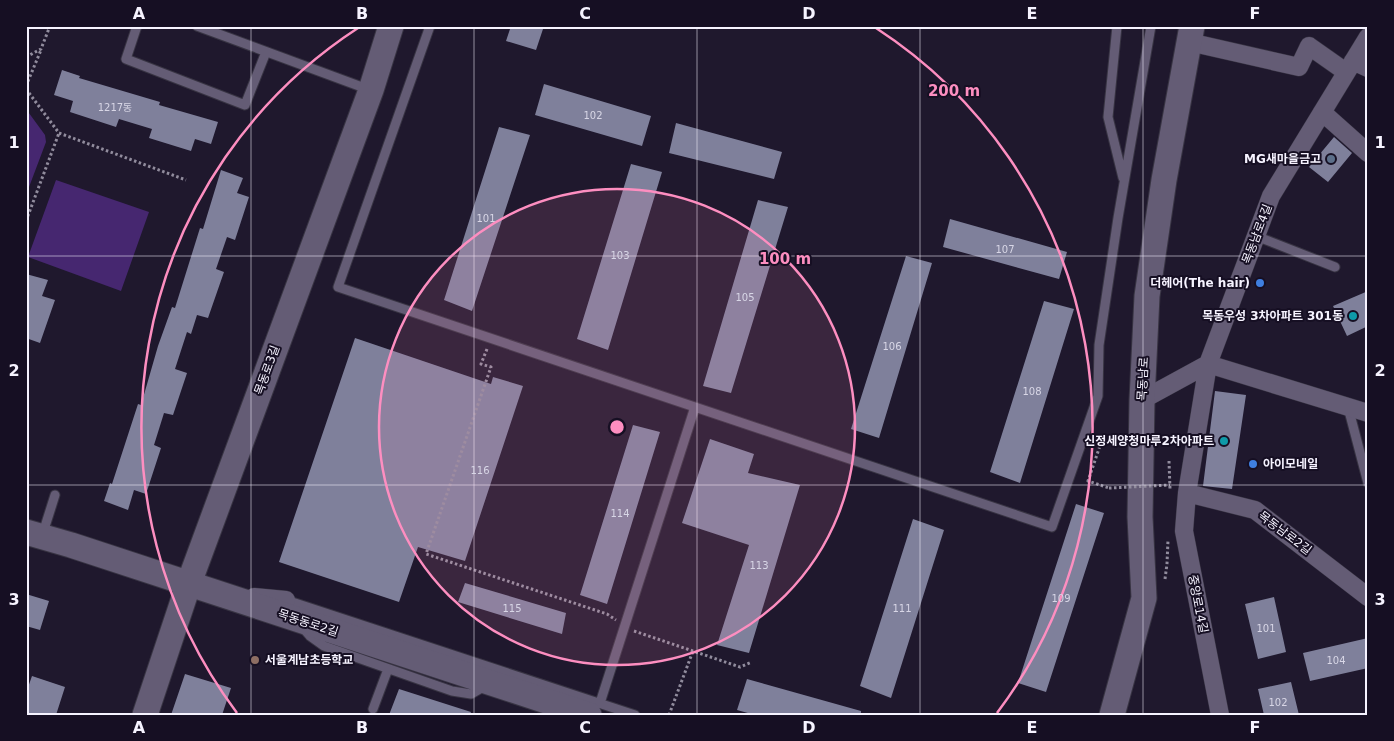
<svg xmlns="http://www.w3.org/2000/svg" width="1394" height="741" font-family="'DejaVu Sans','Noto Sans KR',sans-serif">
  <style>
    .green { fill: #462770 }
    .building { fill: #7f809b }
    .lines { fill: none; stroke-linecap: round; stroke-linejoin: round }
    .lane-casing { stroke: #383443; stroke-width: 11 }
    .street-casing { stroke: #383443; stroke-width: 19 }
    .secondary-casing { stroke: #383443; stroke-width: 27 }
    .path { stroke: #918c9d; stroke-width: 3; stroke-dasharray: 2.5 2.5; stroke-linecap: butt }
    .lane { stroke: #645c75; stroke-width: 9 }
    .street { stroke: #645c75; stroke-width: 18 }
    .secondary { stroke: #645c75; stroke-width: 25 }
    .path-bridge { stroke: #918c9d; stroke-width: 3; stroke-dasharray: 2.5 2.5; stroke-linecap: butt }
    .grid { fill: none; stroke: #f6f3ff; stroke-width: 1; stroke-opacity: 0.55 }
    .ring { fill: none; stroke: #fd8ec0; stroke-width: 2.5 }
    .service-dot { fill: #5c6f8a; stroke: #160f23; stroke-width: 2 }
    .shop-dot { fill: #3f7fe0; stroke: #160f23; stroke-width: 2 }
    .culture-dot { fill: #0f9aa8; stroke: #160f23; stroke-width: 2 }
    .education-dot { fill: #8d6e63; stroke: #160f23; stroke-width: 2 }
    .labels { text-anchor: middle; stroke-width: 4; stroke-linejoin: round; paint-order: stroke }
    .number-label { font-size: 10px; fill: #d8d6e6 }
    .poi-label { font-size: 12px; font-weight: bold; fill: #f6f3ff; stroke: #160f23; text-anchor: end }
    .street-label { font-size: 12px; fill: #f6f3ff; stroke: #160f23 }
    .centre { fill: #fd8ec0; stroke: #160f23; stroke-width: 2.5 }
    .ring-label { font-size: 15px; text-anchor: middle; font-weight: bold; fill: #fd8ec0; stroke: #160f23; stroke-width: 4; stroke-linejoin: round; paint-order: stroke }
    .neatline { fill: none; stroke: #f6f3ff; stroke-width: 2 }
    .grid-label { font-size: 16px; text-anchor: middle; font-weight: bold; fill: #f6f3ff }
  </style>
  <rect width="100%" height="100%" fill="#1f182d"/>
  <path class="green" d="M26,109L45,135L46,142L26,195Z
    M56,180L149,212L121,291L28,257Z"/>
  <path class="building" d="M511,26H544L536,50L506,41Z
    M62,70L80,76L79,78L160,102L159,105L218,122L211,144L195,139L191,151L149,138L152,129L119,119L116,127L70,112L73,101L54,95Z
    M544,84L651,116L642,146L535,115Z
    M676,123L782,152L774,179L669,153Z
    M499,127L530,135L472,311L444,300Z
    M1334,137L1352,153L1328,182L1309,167Z
    M631,164L662,172L608,350L577,339Z
    M221,170L243,178L237,193L249,197L235,240L227,237L216,269L224,272L208,318L197,315L191,334L187,332L175,369L187,373L173,415L164,413L154,445L161,448L146,494L134,490L128,510L104,501L110,483L112,484L138,404L141,405L158,346L172,307L175,308L200,228L203,229Z
    M758,200L788,207L731,393L703,386Z
    M950,219L1067,252L1059,279L943,247Z
    M906,256L932,263L879,438L851,429Z
    M26,274L48,280L42,296L55,300L40,343L26,338Z
    M1368,291V326L1347,336L1333,306Z
    M1044,301L1074,309L1020,483L990,472Z
    M355,338L491,384L493,377L523,386L465,561L418,547L399,602L279,562Z
    M1215,391L1246,395L1232,489L1203,486Z
    M633,425L660,432L607,604L580,595Z
    M710,439L754,454L748,473L800,485L749,653L717,645L749,545L682,523Z
    M1076,504L1104,513L1046,692L1018,683Z
    M913,519L944,530L891,698L860,686Z
    M465,583L566,613L562,634L458,602Z
    M26,594L49,601L40,630L26,626Z
    M1274,597L1286,652L1258,659L1245,604Z
    M1368,638V668L1310,681L1303,653Z
    M185,674L231,688L222,715H171Z
    M32,676L65,687L56,715H26V693Z
    M747,679L861,711V715H755L737,710Z
    M1291,682L1299,715H1264L1258,689Z
    M399,689L471,712L470,715H389Z"/>
  <g class="lines">
    <defs>
      <path id="lane" d="M137,26L126,59L245,105L266,52
        M197,26L370,90
        M430,26L338,287L1052,527L1098,396L1099,345L1118,218L1151,26
        M1117,26L1108,117L1123,178
        M1256,236L1335,267
        M1348,407L1368,483
        M42,536L55,495
        M286,600L635,715
        M304,629L310,636L324,646L452,691L471,694L485,686
        M600,703L695,407
        M373,709L388,669"/>
      <path id="street" d="M1189,42L1299,67L1309,46L1346,72
        M1353,61L1368,68
        M1322,112L1368,153
        M1142,400L1208,364L1368,413
        M1187,493L1255,510L1368,597
        M254,597L286,600
        M1220,715L1184,531L1187,493L1208,364L1271,196L1368,37"/>
      <path id="secondary" d="M26,532L71,545L589,715
        M145,715L189,583L371,90L391,26
        M1112,715L1144,598L1140,517L1142,400L1147,296L1164,180L1192,26"/>
    </defs>
    <use href="#lane" class="lane-casing"/>
    <use href="#street" class="street-casing"/>
    <use href="#secondary" class="secondary-casing"/>
    <path class="path" d="M26,57L41,49L50,26
      M26,86L41,50
      M26,89L59,133L186,180
      M26,221L59,133
      M487,349L481,364L491,367L426,554L607,614L616,620
      M1103,437L1088,481L1109,488
      M1169,461L1170,489
      M1165,579L1167,564L1168,540
      M634,631L740,667L752,662
      M669,715L693,651"/>
    <use href="#lane" class="lane"/>
    <use href="#street" class="street"/>
    <use href="#secondary" class="secondary"/>
    <path class="path-bridge" d="M1109,488L1170,485"/>
  </g>
  <path class="grid" d="M251,26V715M474,26V715M697,26V715M920,26V715M1143,26V715M26,256H1368M26,485H1368"/>
  <circle cx="617" cy="427" r="238" fill="#fd8ec0" fill-opacity=".12"/>
  <g class="ring">
    <circle cx="617" cy="427" r="238"/>
    <path d="M237 713A476 476 0 0 1 358 28M876 28A476 476 0 0 1 997 713"/>
  </g>
  <circle class="service-dot" cx="1331" cy="159" r="5"/>
  <g class="shop-dot">
    <circle cx="1260" cy="283" r="5"/>
    <circle cx="1253" cy="464" r="5"/>
  </g>
  <g class="culture-dot">
    <circle cx="1353" cy="316" r="5"/>
    <circle cx="1224" cy="441" r="5"/>
  </g>
  <circle class="education-dot" cx="255" cy="660" r="5"/>
  <g class="labels">
    <g class="number-label">
      <text x="115" y="111">1217동</text>
      <text x="593" y="119">102</text>
      <text x="486" y="222">101</text>
      <text x="1005" y="253">107</text>
      <text x="620" y="259">103</text>
      <text x="745" y="301">105</text>
      <text x="892" y="350">106</text>
      <text x="1032" y="395">108</text>
      <text x="480" y="474">116</text>
      <text x="620" y="517">114</text>
      <text x="759" y="569">113</text>
      <text x="1061" y="602">109</text>
      <text x="512" y="612">115</text>
      <text x="902" y="612">111</text>
      <text x="1266" y="632">101</text>
      <text x="1336" y="664">104</text>
      <text x="1278" y="706">102</text>
    </g>
    <g class="poi-label">
      <text x="1321" y="163">MG새마을금고</text>
      <text x="1250" y="287">더헤어(The hair)</text>
      <text x="1343" y="320">목동우성 3차아파트 301동</text>
      <text x="1214" y="445">신정세양청마루2차아파트</text>
      <text x="1263" y="468" text-anchor="start">아이모네일</text>
      <text x="265" y="664" text-anchor="start">서울계남초등학교</text>
    </g>
    <g class="street-label">
      <text transform="translate(1257 234) rotate(-69)" y="4">목동남로4길</text>
      <text transform="translate(267 370) rotate(-70)" y="4">목동로3길</text>
      <text transform="translate(1143 379) rotate(-87)" y="4">목동남로</text>
      <text transform="translate(1285 533) rotate(37)" y="4">목동남로2길</text>
      <text transform="translate(1198 604) rotate(79)" y="4">중앙로14길</text>
      <text transform="translate(308 623) rotate(18)" y="4">목동동로2길</text>
    </g>
  </g>
  <circle cx="617" cy="427" r="8" class="centre"/>
  <g class="ring-label">
    <text x="954" y="96">200 m</text>
    <text x="785" y="264">100 m</text>
  </g>
  <rect width="1394" height="741" fill="none" stroke="#160f23" stroke-width="55"/>
  <rect x="28" y="28" width="1338" height="686" class="neatline"/>
  <g class="grid-label">
    <text x="139" y="19">A</text>
    <text x="362" y="19">B</text>
    <text x="585" y="19">C</text>
    <text x="809" y="19">D</text>
    <text x="1032" y="19">E</text>
    <text x="1255" y="19">F</text>
    <text x="14" y="148">1</text>
    <text x="1380" y="148">1</text>
    <text x="14" y="376">2</text>
    <text x="1380" y="376">2</text>
    <text x="14" y="605">3</text>
    <text x="1380" y="605">3</text>
    <text x="139" y="733">A</text>
    <text x="362" y="733">B</text>
    <text x="585" y="733">C</text>
    <text x="809" y="733">D</text>
    <text x="1032" y="733">E</text>
    <text x="1255" y="733">F</text>
  </g>
</svg>
